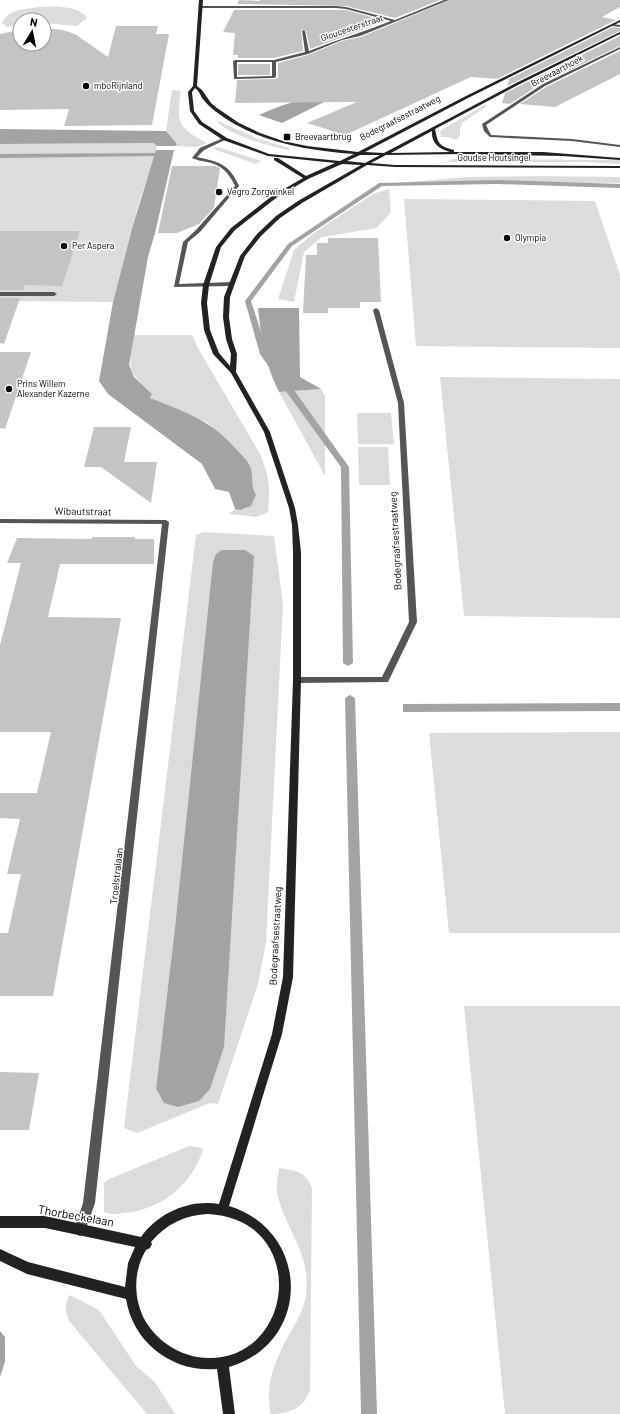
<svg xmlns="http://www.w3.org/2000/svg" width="620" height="1414" font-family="Barlow,sans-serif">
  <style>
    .green { fill: #dcdcdc; fill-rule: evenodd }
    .water { fill: #a3a3a3 }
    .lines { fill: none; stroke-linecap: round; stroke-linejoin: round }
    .stream { fill: #a3a3a3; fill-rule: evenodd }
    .building { fill: #c4c4c4 }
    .lane { fill: #555; fill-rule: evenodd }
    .street { fill: #555; fill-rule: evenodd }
    .secondary { fill: #222; fill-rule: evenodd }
    .poi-dot { fill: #000; stroke: #fff; stroke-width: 1.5 }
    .labels { text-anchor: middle; stroke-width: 3; stroke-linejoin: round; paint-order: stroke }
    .far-street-label { font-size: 9px; fill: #000; stroke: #fff }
    .far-poi-label { font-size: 9px; fill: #000; stroke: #fff; text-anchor: start }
    .street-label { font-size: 10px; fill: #000; stroke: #fff }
    .near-street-label { font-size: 12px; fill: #000; stroke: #fff }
  </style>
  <rect width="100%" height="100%" fill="#fff"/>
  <path class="green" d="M39,7C54,6 74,5 86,16V19L77,26L44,23V20H20V25L7,27L2,23C8,9 26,9 39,7Z
    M172,90L181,91C176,124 178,127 207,143L195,147L176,146L177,144L166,131Z
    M485,105L487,106L462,123L460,128V136L456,140L448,137H441L440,132L443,129Z
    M216,120L258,139L290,148L288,150C269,146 227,135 216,120Z
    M153,143L157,146C153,165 145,184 139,202C130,235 122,269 113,302L0,301V144Z
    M218,147L261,161L256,164L213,149Z
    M452,159L607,160H620V164L583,162H447Z
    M536,176L620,177V183L472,182L396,183L468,177Z
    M389,189L391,212L377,228L322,237L304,252L294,302L278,299L294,250L314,233L373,194Z
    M404,199L595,201L620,275V348L416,346Z
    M134,335H192L199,350L259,452C270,477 270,486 268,512L257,517L228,514L235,509H245L253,490L250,466L208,423L150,398L152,394C125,368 129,370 134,335Z
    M440,377L620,379V618L464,616Z
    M321,389L325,396V476L279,392Z
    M357,413H391L394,444H358Z
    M358,447H388L390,485H359Z
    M204,532L274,536L283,605L266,942L258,984L218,1104L210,1103L137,1133L124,1128L196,535ZM176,919L164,1103L156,1089Z
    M620,732V933H449L429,733Z
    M464,1006H620V1414H505Z
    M189,1146L203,1148C203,1153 200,1157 198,1162C185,1191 155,1210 125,1213C117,1214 111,1215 104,1212V1183L107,1180Z
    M279,1168C296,1171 306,1171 312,1188L310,1389C305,1408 289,1414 271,1414C269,1410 270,1404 269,1399C268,1378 277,1357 287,1338C295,1324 304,1311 306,1294C311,1252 285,1230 277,1193C276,1185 278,1176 279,1168Z
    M70,1295L99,1310L136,1366L155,1382L175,1414H147L69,1321C65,1311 64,1304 70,1295Z"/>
  <path class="water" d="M348,90L282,123L259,115C288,101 317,96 348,90Z
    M0,129L166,131L177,144L176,146H157L153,143L0,144Z
    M156,150H174L155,233L148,257L129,365L134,377L152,394L150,398C185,412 211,420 236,449C241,454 247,460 250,466C254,475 250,486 256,495L251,506L240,510L235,509L229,492L215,489L202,464L108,394L99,381L113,302L133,225Z
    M258,308H299L300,377L321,389L279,392C265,365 261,337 258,308Z
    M222,550H245L254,556L224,1047L210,1089L199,1101L178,1107L164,1103L156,1089L176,919L213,562L216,554Z
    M620,703V711L403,712V704Z
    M0,1331L5,1337V1362L0,1377Z"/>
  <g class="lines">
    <path class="stream" d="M157,153L158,154L155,156L0,158V154Z
      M497,180L620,184V188L497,184L382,186L292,246L251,301L268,354L276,365L275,367H269L260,354L245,301L288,244L379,183Z
      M280,379H286L349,467L353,663L348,666L343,663L341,467L280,383Z
      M350,695L355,698L377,1414H361L345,698Z"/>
  </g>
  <path class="building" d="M239,0L260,1V0H440L395,18L346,6L237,4Z
    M450,0H620V7L602,17L616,20L497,79L471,77L345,135L307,123L357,102L235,103L237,80L275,79L278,77V63L308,55L342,41L361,37Z
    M234,10H346L386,21L310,49L306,31L301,29L303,51L274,58H238V55H233L235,33L223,32Z
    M116,26H158L156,34H169L152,125L64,126L69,109L0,110V34L20,30V44H44V28L63,30L75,34L108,57Z
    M613,27L620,28V31L507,86L509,80H507Z
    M620,36V46L542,83L510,104L502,103L505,93Z
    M620,51V74L555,107L520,104L546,87Z
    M238,64H270V75H238Z
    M172,166H215L220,168L214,208L199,224L177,233H158Z
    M0,231H80L62,286L25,285L23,290H0Z
    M328,238H378L381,302H360V308H328V313H303L306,255H317V243H328Z
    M0,298H20L4,344L0,343Z
    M0,352H31L5,429L0,428Z
    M94,427H131L124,462H157L151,503L101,467H84Z
    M92,537H135V539H154V564H60L48,617L121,618L53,996H0V933H8L21,874H7L20,819L0,818V793H37L51,732H0V645L21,563H7L17,538L92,539Z
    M0,1072L39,1073L29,1130H0Z"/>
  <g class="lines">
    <path class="lane" d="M223,138L227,139L204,150L197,157C220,162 229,164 239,186L200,232L188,242L179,284L231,282L234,284L231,286L174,287L183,242L196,230L235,186C229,173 222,165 207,162C202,161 196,160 192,158L200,148Z
      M0,292H54L57,294L54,296H0Z
      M376,308L379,310L404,403L417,622L388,682L297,683L293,680L297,677H382L409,622L398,403L373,310Z"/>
    <path class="street" d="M444,0H449L360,36L342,40L308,54L276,62V77L274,78L234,79L233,61L235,60H274L305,52L302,30L305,31L309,51C336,40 364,32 391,21L346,9L336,8H200L198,7L200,6H336L346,7L395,20ZM237,62H272V76L237,77Z
      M613,24L620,25V27L613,26Z
      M620,47V49L545,86L486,125L491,135L572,139L620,145V147L572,141L490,137L484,131L482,124L543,84Z
      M0,519L166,520L169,522L95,1203L84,1234L80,1236L76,1234L74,1230L83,1203L162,524L0,523Z"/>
    <path class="secondary" d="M199,0H203L197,86L202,90L211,103L217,108L239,123L260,133L283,141L307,146L358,152L466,96L620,20V22L468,98L365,152L384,153L516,83L620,32V34L518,85L435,129C438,143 438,146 454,150V152H543L620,158V160L562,156L465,154L386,155L371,163L395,165L620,166V168L395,167L367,165L302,203L280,218L261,236L245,256L230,297L229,317L232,339L237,354L236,372L270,432L295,508L298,525L301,552V680L293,977L282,1034L229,1206C311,1231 312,1343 229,1367L235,1414H223L217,1369C173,1373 133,1343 126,1299L27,1274L0,1261V1249L28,1262L125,1287L128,1263L135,1247L45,1228H0V1216H45L141,1237C158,1213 189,1199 219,1204L272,1034L283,977L293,680V552L292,525L289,508L264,432L231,373L213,354L204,330L201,303L203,285L216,247L231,228L272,196L303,178L274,160V158H278L306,176L335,163L268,156L223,140L199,124L190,111L188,92L193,86ZM195,88C199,91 200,94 202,98C206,103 210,107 215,111C255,142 305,150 354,154L340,161L269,154L227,138L202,122L194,111L192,92ZM432,131C431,143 439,149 450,152L391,153ZM360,155H380L365,163L347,161ZM342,164L361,165L298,201L276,216L257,234L240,256L224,297L223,317L226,339L231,354L230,366L219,353L210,330L207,303L209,285L221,247L235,230L276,198L308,179ZM208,1214C313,1219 295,1371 197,1357C176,1353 157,1340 146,1322C133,1300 133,1271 146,1250L150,1248L152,1244L151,1242C166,1224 185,1215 208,1214Z"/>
  </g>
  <g class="poi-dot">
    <circle cx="86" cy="86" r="4"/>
    <rect x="283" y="133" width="8" height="8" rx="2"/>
    <circle cx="219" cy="192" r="4"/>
    <circle cx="507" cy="238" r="4"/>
    <circle cx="64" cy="246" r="4"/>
    <circle cx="9" cy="389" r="4"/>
  </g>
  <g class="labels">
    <g class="far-street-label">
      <text transform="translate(352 28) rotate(-19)" y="3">Gloucesterstraat</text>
      <text transform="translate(557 71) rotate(-28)" y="3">Breevaarthoek</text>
      <text transform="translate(400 118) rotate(-27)" y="3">Bodegraafsestraatweg</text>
      <text x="494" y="161">Goudse Houtsingel</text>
    </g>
    <g class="far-poi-label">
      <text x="94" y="89">mboRijnland</text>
      <text x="295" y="140">Breevaartbrug</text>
      <text x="227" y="195">Vegro Zorgwinkel</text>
      <text x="515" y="241">Olympia</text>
      <text x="72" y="249">Per Aspera</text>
      <text x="17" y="387">Prins Willem<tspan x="17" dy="10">Alexander Kazerne</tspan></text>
    </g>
    <g class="street-label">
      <text transform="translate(83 511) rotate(1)" y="4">Wibautstraat</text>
      <text transform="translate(395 541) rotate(-93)" y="4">Bodegraafsestraatweg</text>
      <text transform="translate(116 876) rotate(-84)" y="4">Troelstralaan</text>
      <text transform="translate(275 936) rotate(-87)" y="4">Bodegraafsestraatweg</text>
    </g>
    <g class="near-street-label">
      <text transform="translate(76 1216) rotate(10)" y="4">Thorbeckelaan</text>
    </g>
  </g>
  <g transform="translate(32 32) rotate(10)"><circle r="19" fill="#ffffff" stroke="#999999"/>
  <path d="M0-3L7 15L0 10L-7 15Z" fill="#000000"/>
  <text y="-6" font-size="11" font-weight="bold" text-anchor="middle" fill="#000000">N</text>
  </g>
</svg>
